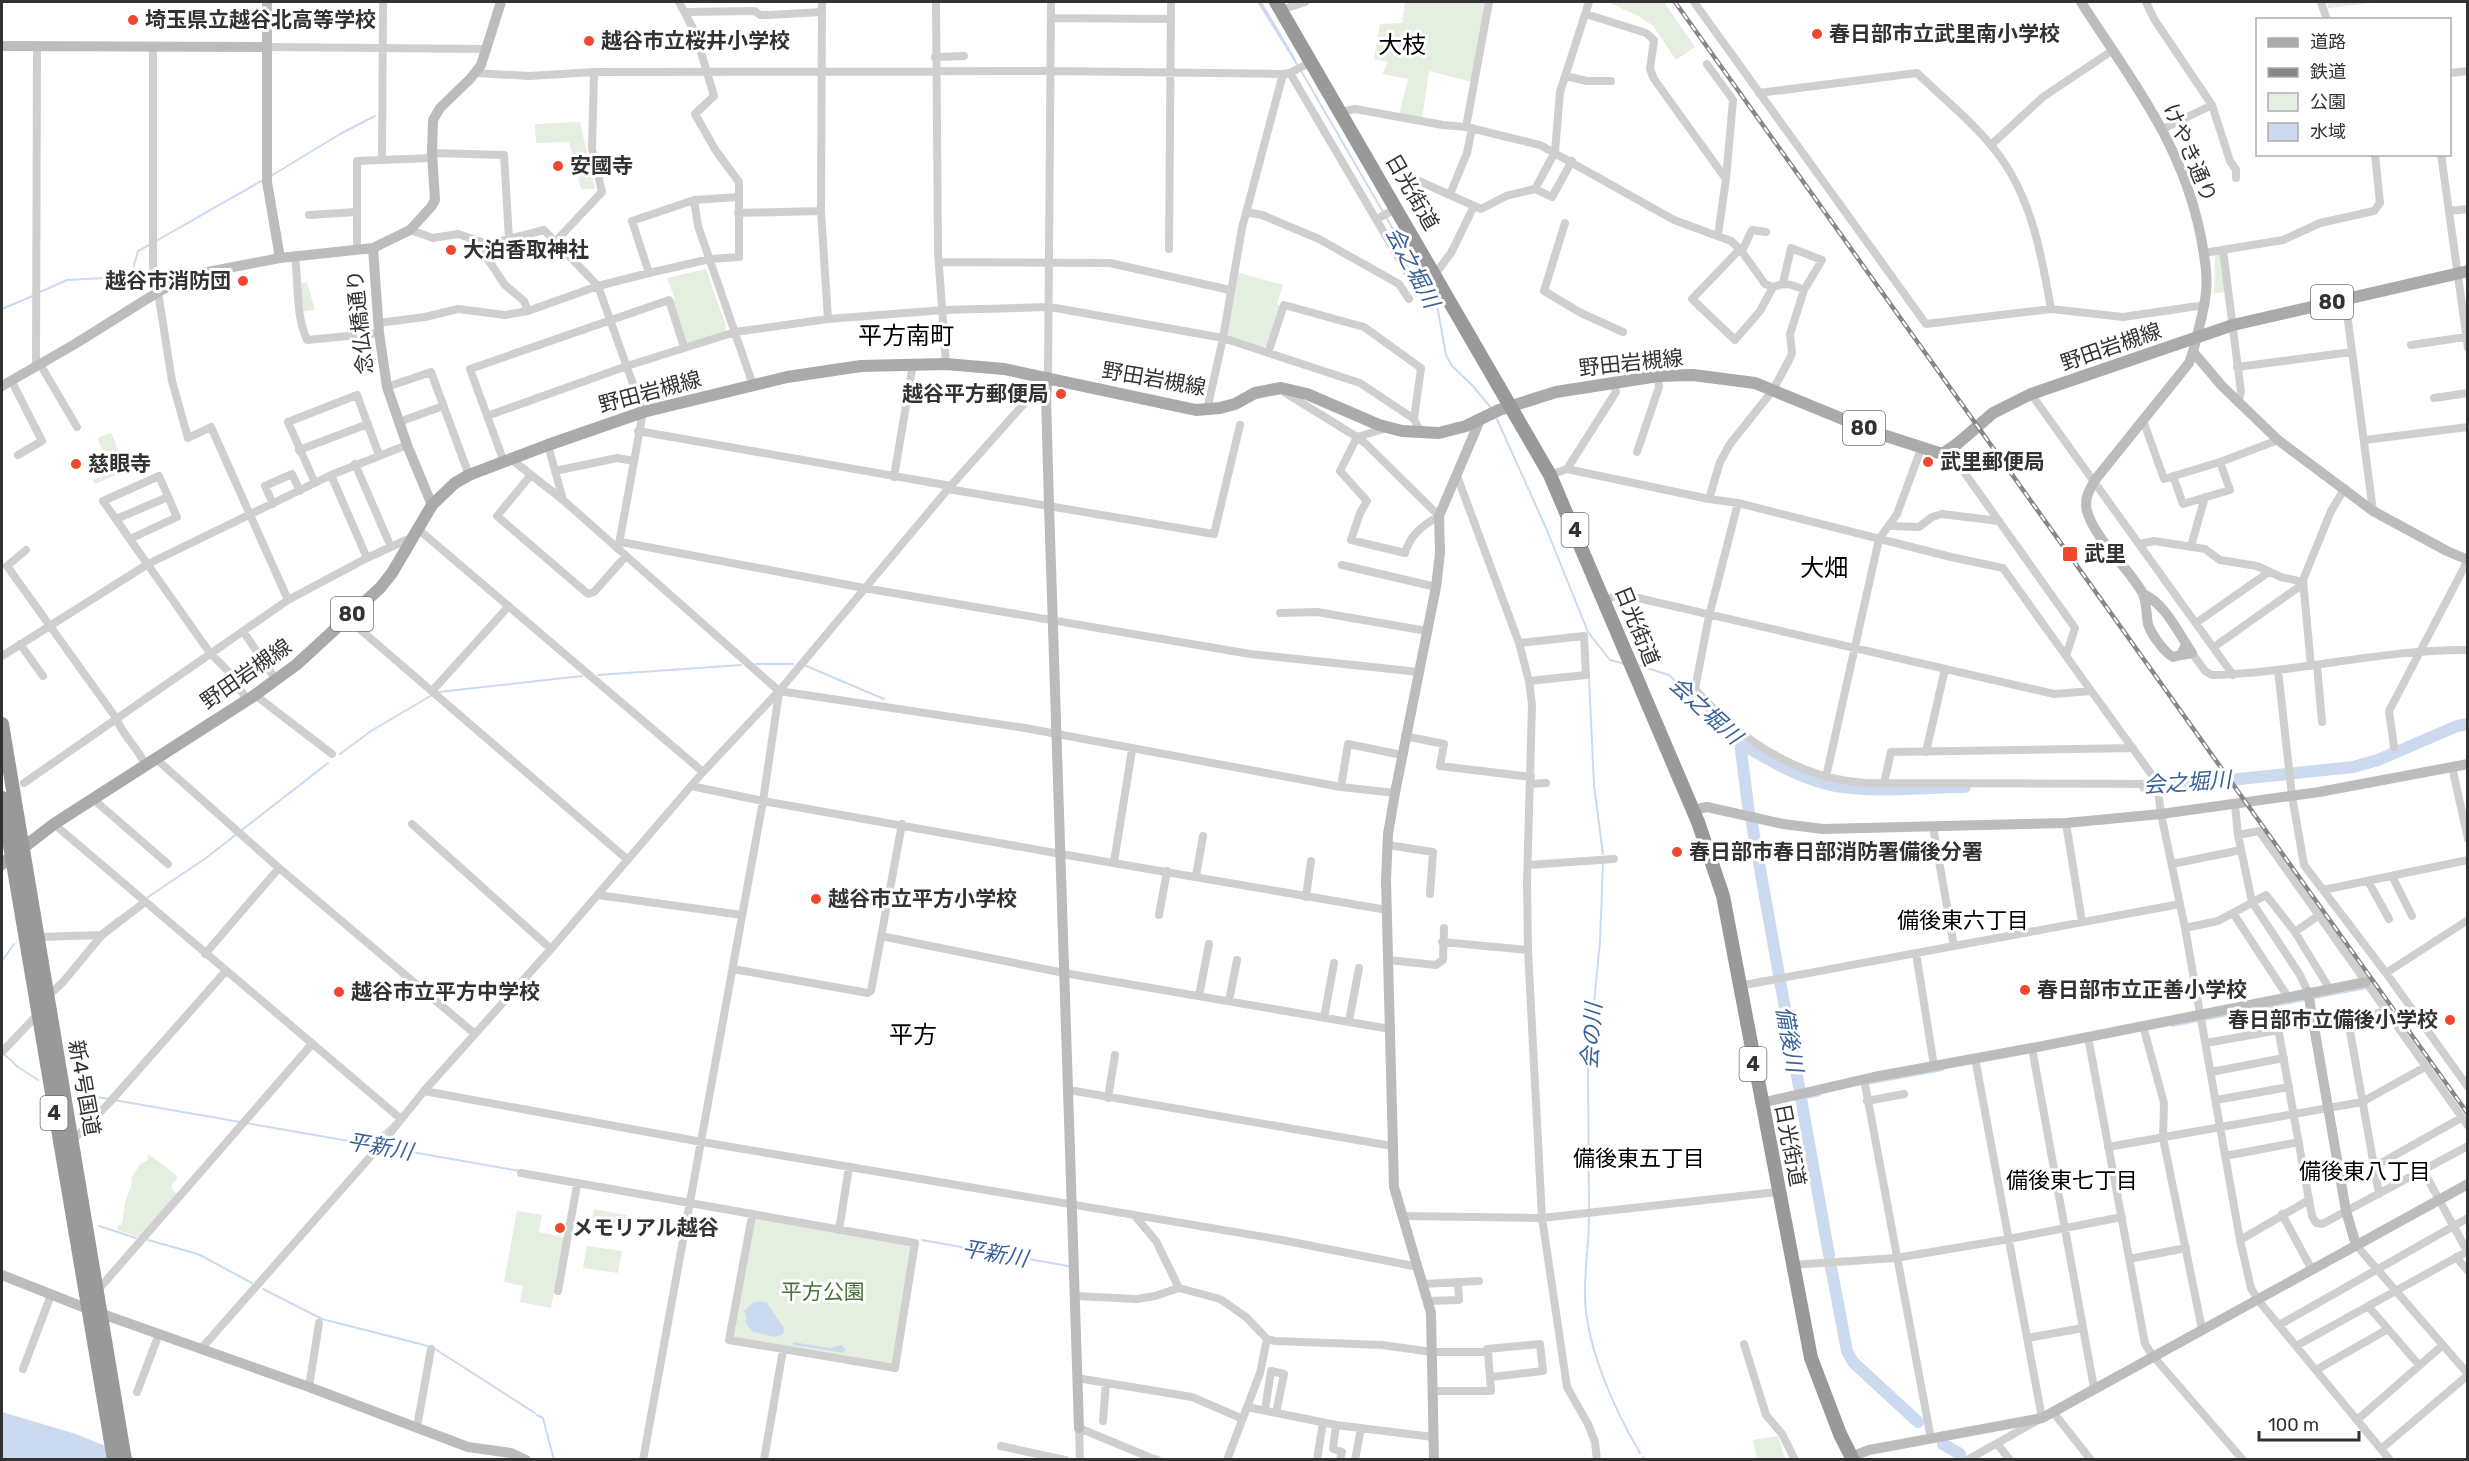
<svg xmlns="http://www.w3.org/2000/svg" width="2469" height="1461" font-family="Rubik,'Noto Sans JP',sans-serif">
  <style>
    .green { fill: #e5efe0 }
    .water { fill: #ccdaef }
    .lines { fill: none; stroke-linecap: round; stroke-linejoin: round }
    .stream { stroke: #ccdaef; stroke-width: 2 }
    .river { stroke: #ccdaef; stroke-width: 12 }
    .street { stroke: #cfcfcf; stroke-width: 8 }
    .secondary { stroke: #bcbcbc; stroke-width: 10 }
    .primary { stroke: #aaa; stroke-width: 12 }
    .highway { stroke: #999; stroke-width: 14 }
    .rail-casing { stroke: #878787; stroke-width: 4.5 }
    .rail { stroke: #fff; stroke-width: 2; stroke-dasharray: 7; stroke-linecap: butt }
    .poi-dot { fill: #f0472d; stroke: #fff; stroke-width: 2 }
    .labels { text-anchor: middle; stroke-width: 6; stroke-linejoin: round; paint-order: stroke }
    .shield { fill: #fff; stroke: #707070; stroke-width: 1.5 }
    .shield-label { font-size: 20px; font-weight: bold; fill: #323232 }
    .poi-label { font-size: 21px; font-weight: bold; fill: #323232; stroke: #fff; text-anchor: start }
    .street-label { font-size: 21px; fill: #323232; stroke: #fff }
    .park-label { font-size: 21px; fill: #4a713b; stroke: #fff }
    .water-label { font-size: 22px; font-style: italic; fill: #39619a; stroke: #fff }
    .neighbourhood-label { font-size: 22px; fill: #000; stroke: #fff }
    .quarter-label { font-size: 24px; fill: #000; stroke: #fff }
  </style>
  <rect width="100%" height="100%" fill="#fff"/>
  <path class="green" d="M1405,2H1487L1472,82L1429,71L1422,119L1399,115L1408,79L1382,74L1388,62L1374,59L1380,24L1402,23Z
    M1608,2H1664L1695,47L1676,60L1653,26L1640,17Z
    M2327,2H2380L2328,8Z
    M580,122L595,189H581L569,142L536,143L535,124Z
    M2220,254L2225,292L2214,293L2215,255Z
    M706,269L726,326L725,331L688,343L685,341L671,301L675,299L667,278Z
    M1236,272L1283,285L1277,304L1280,305L1266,346L1262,348L1228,338L1226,333Z
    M307,282L315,310L300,312V283Z
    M111,433L127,470L95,484L93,480L112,472L97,438Z
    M148,1154C154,1158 175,1173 178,1178L172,1184V1190L178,1194L139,1237L117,1230V1227L122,1224L125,1203L132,1183L131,1178L141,1163L147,1161Z
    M594,1209L627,1215L625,1228L591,1223Z
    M517,1211L542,1215L539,1232L564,1237L551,1308L520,1302L523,1286L504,1282Z
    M752,1216L915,1243L895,1368L729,1340Z
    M587,1246L622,1251L618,1273L583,1268Z
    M1778,1436L1785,1459H1757L1753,1440Z"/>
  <path class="water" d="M1257,2H1262L1294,56L1302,74Z
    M761,1301L767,1303L784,1328L783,1334L776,1337L753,1332L745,1322L747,1318L744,1311L754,1302Z
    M793,1342L830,1348L841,1345L846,1349L843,1353L839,1352L793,1345Z
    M2,1412L76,1434L137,1459H2Z"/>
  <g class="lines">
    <path class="stream" d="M1300,69L1437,305L1446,355L1452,366L1472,385L1492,409
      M271,176L340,134L375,116
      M156,241L263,180
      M40,292L67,280L104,278L132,272L138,251L151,244
      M2,309L35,295
      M1496,417L1546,528L1588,632L1610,660L1625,664
      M756,664H793
      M804,665L884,699
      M1637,665L1669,675L1740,743
      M598,675L741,665
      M1589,677L1594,785L1603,854
      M439,692L582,676
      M340,754L371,731L432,695
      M148,897L206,858L328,763
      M100,932L119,917
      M2,961L14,944
      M2314,998L2367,988
      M2172,1026L2305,1000
      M3,1053L18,1067L38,1080
      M1866,1084L1943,1070
      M79,1094L109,1099
      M1802,1099L1820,1095
      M114,1100L378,1146
      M360,1142L383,1133L394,1123
      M383,1147L520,1171
      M1589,1209L1588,1066L1600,941L1603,864
      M1589,1217C1589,1242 1585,1266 1585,1291C1584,1343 1614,1409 1640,1453
      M99,1226L136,1238
      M148,1240L198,1254L252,1283
      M922,1240L1068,1266
      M263,1289L322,1319L428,1346
      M432,1347L535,1413
      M537,1415L543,1418L554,1460
      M1156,1456L1164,1460
      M1643,1457L1644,1460"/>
    <path class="river" d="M1740,743C1769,760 1802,780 1836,786C1878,793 1923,787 1965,787
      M1740,743L1749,813
      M2145,787H2164L2353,767L2378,760L2457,726L2468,724
      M1752,824L1829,1255
      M1831,1267L1847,1351L1853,1362L1918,1422
      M1943,1444L1960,1454"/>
    <path class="street" d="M822,2L821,211L828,319
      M936,2L938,252L946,364
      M1694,2L1926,324L2051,309L2123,317L2205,305
      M2146,2L2154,19L2212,105L2230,161L2236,170V178
      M2321,2L2327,20
      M1281,10L1305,2
      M686,12L755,11L760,15H768L822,12
      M1586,14L1646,33L1654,40L1650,69L1654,79L1726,179L1718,235
      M1051,18L1171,19
      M153,47V278L158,292L172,381L188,438L211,427L288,600
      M267,47L487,49
      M935,57L964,56
      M1707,64L1733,100L1726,179
      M476,73L529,76L594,72L1052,71L1283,74L1290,73L1311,62
      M1290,73L1410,277
      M2450,73L2468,71
      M1565,76L1587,81H1611
      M1759,93L1917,73C1945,100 1978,126 2001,158C2032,201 2042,257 2051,309
      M1340,112L1355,109L1443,125L1466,127L1540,145L1674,220L1731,241L1740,249L1765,284L1773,287C1785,282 1792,284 1804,290
      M1466,127L1489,2
      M2163,129L2212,105
      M1991,145L2043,97L2113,50
      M432,153L504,155L509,239
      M2441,154L2468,348
      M382,159L383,2
      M1410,177L1481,209L1506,196L1535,189L1555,152L1560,92L1589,2
      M1535,189L1552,197L1572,161
      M1450,194L1467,153L1472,128
      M694,200L698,226L753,385
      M2449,211L2468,209
      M1246,212L1262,215L1319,239L1399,284L1409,299
      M738,213L821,211
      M309,215L356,212
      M1377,219L1397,208
      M1565,223L1544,291L1581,313L1623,332
      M410,230L433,238L458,234L488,244L544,230L598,286L643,412L619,544
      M555,242L602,192L592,149L594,72
      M488,244L485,255L505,285L524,301L528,311
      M357,249V161L432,158
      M1169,249L1171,2
      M1740,249L1692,299L1735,340L1760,311L1773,287
      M2223,250L2241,392L2238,403
      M1742,251L1752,230L1766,232
      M2204,253L2283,240L2320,223L2374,211L2380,203L2375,154
      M295,257C299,285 295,313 307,340L379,333
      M939,262L1110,263L1230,290
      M649,273L632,221L694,200L738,197
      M1435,274L1451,253L1474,206
      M2345,298L2373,511
      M378,323L425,317L458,309L505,315L528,311L598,286L649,273L710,259L739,257V182L716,151L695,114L714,96L695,32L679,2
      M2411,345L2466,337
      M1268,353L1284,305L1364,327L1421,368L1414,419
      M40,364L77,427
      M36,366L37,47
      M2237,367L2352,352
      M11,380L42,441L18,455
      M387,387L431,372L469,475
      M1284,392L1357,437L1365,443L1439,516C1423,525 1410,535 1405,553L1351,540L1360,513L1367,501L1340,471L1357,437L1387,428
      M2031,394L2233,675
      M2434,398L2468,393
      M1207,410L1223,338L1242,228L1283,74
      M487,416L627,366L735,332L828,319L944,310L1050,307L1223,338L1360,383L1414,419L1421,433
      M2143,420L2164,479L2220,462L2278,440
      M399,422L443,406
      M638,431L951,486
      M2365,440L2468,427
      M548,445L563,500
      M299,450L368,424
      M1949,451L2075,628L2066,656L2157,782L2161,814L2185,928L2240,1240L2251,1288L2258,1300L2390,1460
      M1637,452L1659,387L1658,376
      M511,459L563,500L779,691L1025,728L1341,787L1395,793
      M504,462L470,369L669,300L684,347
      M355,464L391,547
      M1567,469L1616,392L1614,382
      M555,471L617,458L634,461
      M331,475L367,558
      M1550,475L1567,469L1709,499L1738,503L1951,557L2003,568L2066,656
      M530,476L497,516L588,594L594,592L625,557
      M1457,476L1519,643L1529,681L1532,705L1527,882L1528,950L1542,1218L1567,1387L1588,1424L1595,1442L1597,1460
      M2173,476L2183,504L2230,490L2220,462
      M894,477L913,364
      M315,483L288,422L357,395L379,455
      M948,489L1214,534L1240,425
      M1709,499L1720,462L1730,444L1773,390L1789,360L1792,353L1790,334L1804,290L1822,260L1791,248L1783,283
      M1738,503L1709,616L1695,689C1742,743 1809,786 1884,783L1891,752L2133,748
      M273,504L265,486L292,474L300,491
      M116,519L168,497
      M1891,526L1919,527L1932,517L1942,514L1999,521
      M418,529L703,772
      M130,539L177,517L159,476L103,501L210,653L229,672L247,700
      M621,542L864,588L1250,654L1419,672
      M2140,544L2154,541L2205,549L2220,560L2257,566L2281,577L2303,582
      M2191,546L2205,497
      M26,550L7,566L116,718C123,736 137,747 145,764
      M1342,565L1436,587
      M1605,601L1616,595L1638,598L2054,694L2091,691
      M1280,613L1317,612L1427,631
      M348,619L628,860
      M2196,623L2269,572
      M243,631L276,680
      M1519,643L1584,636L1586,675L1529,681
      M20,644L43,676
      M2214,647L2303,584
      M2192,653L2205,671L2212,675C2298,673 2382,649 2468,650
      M2,656L148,564L331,475L407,445
      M2317,665L2322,722
      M2311,666L2303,580L2331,511L2345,488
      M2278,670L2292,796L2304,865L2386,973L2468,1087
      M433,690L509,606
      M255,695L332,754
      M1405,736L1444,744L1440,766L1531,777
      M2394,747L2389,711L2468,560
      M1926,752L1945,669
      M155,758L279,868L475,1034
      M2452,767L2468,839
      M1826,777L1879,539L1897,514L1921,449
      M24,783L288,600L367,558L406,540L411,541
      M1884,783L2158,784
      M1530,784L1546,783
      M691,786L763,801L1061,854L1387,910
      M1341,787L1348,744L1402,755
      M93,799L168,864
      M2235,805L2238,835L2252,902L2300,975L2308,992
      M2066,823L2082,922
      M54,824L401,1119
      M412,824L551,949
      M1933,827L1954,946
      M2238,835L2259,831L2468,1126
      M1388,845L1433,852L1430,894
      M1114,862L1132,750
      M2172,864L2241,850
      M1528,865L1614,859
      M1196,876L1203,836
      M2392,876L2412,916
      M2368,881L2389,919
      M2323,890L2468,860
      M598,895L742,915
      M1306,897L1311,861
      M2233,913L2288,997
      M1159,915L1167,871
      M2185,928L2218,921L2266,895L2295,932L2329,988
      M2295,932L2319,915
      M881,936L1064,973L1390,1029
      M38,937L102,935
      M1442,942L1528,950
      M1916,953L1934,1066
      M205,954L279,868
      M1388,960L1436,965L1443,960L1444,928
      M733,969L868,993L871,991L902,824
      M2386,973L2468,920
      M1739,986L2180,904
      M1199,996L1209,944
      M47,997L63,982L102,935L145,902
      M2273,1000L2309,1200L2312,1216L2316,1223L2322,1224L2468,1146
      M1229,1001L1237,960
      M1324,1018L1334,963
      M2348,1020L2379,1194
      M1349,1021L1359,968
      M2315,1023L2348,1020L2387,1011
      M2143,1026L2164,1103L2163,1138L2202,1329
      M2088,1037L2145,1344L2153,1356L2243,1460
      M2206,1043L2279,1030
      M2032,1048L2094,1388
      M2,1052L38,1014
      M2211,1072L2284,1058
      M1864,1079L1931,1439
      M1069,1090L1392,1146
      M424,1091L702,1142L1282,1240L1418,1267
      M1108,1098L1115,1055
      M2216,1100L2289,1087
      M1867,1101L1904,1094
      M72,1141L109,1103L225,972
      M2108,1147L2362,1102L2425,1067
      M2225,1156L2299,1142
      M2374,1167L2461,1118
      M2423,1170L2467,1251
      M521,1173L915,1243L895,1368L729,1340L752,1216
      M2282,1214L2312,1270
      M1134,1215L1156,1241L1179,1288
      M1403,1216L1542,1218L1777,1192
      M839,1230L849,1167
      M2240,1240L2309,1200
      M2356,1245L2468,1374
      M2456,1257L2468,1271
      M2129,1259L2186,1248
      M1791,1265L1896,1258L2009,1239L2122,1217
      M1423,1284L1479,1281
      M97,1291L312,1044
      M558,1291L577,1185
      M1075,1296L1137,1299L1155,1296L1179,1288L1220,1299L1246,1317L1267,1339L1275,1341L1382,1345L1432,1352H1488L1487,1349L1540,1344L1543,1371L1491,1377
      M1428,1301L1459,1300L1458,1282
      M2368,1306L2419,1365
      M2279,1325L2468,1218
      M2027,1338L2083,1328
      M1744,1344L1766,1415L1782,1434L1795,1460
      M2296,1346L2468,1251
      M201,1349L378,1148L424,1091L551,949L703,772L779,691L948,489L1048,377L1051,2
      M23,1369L51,1295
      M2316,1370L2388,1329
      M1077,1378L1192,1397L1243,1419
      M309,1387L319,1323
      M1433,1391H1491L1488,1352
      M137,1392L159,1334
      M1247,1407L1336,1425L1433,1437
      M1265,1410L1271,1371L1284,1374L1276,1413
      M2053,1412L2091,1460
      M2357,1420L2443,1345
      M1103,1421L1106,1383
      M1336,1425L1333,1449L1342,1452L1340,1460
      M417,1427L431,1349
      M1998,1445L2010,1460
      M1001,1446L1065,1460
      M2381,1449L2468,1375
      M643,1460L763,801L779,693
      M764,1460L783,1350
      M1080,1460L1079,1428L1156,1460
      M1227,1460L1260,1373L1267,1339
      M1317,1460L1323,1422
      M1355,1460L1361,1428
      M1967,1460L2042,1418L1975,1058"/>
    <path class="secondary" d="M267,2V182L280,258
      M2081,2C2131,80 2182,142 2201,237C2204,255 2208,274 2206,292C2205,304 2202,316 2199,328C2196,340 2194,351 2189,363L2095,480C2089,490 2084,499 2087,511C2094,538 2128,567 2142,592C2147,601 2146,614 2148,624C2151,634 2164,652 2173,657L2181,655L2186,644
      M2,46L267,47
      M2194,353L2222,386L2278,440L2373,511L2447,551L2468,560
      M1048,377L1046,397L1049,505L1079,1428
      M2,386L75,344L158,292L183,279L197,274L280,258L373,248
      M432,505L407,445L387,387L379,333L373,248L410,230L431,207L435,200L432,153L433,120L440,108L470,79L481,65L501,2
      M2143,594C2165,603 2179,634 2192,653L2181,655
      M1693,810L1707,807L1783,824L1823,829L2066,823L2161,814L2319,792L2468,764
      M2308,992L2346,1211L2356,1245
      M1761,1103L1874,1077L2032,1048L2366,982
      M2,1275L88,1309L309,1387L468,1447L511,1453L526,1460
      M1851,1457L1869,1450L2042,1418L2468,1184
      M1434,1460L1431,1313L1394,1187L1386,880L1388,834L1395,793L1436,587L1440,553L1439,516L1480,420"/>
    <path class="primary" d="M2,864L54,824L255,695L296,665L380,588L392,573L432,505L455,483L469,475L548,445L643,412L787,377L861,366L946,364L1004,369L1196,410L1220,408L1235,404L1255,393L1281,388L1307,394L1379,425L1402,431L1439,433L1466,426L1499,410L1556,392L1658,376L1693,375L1755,383L1877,433L1939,453H1944L1957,444L1993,413L2031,394L2233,325L2468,271"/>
    <path class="highway" d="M1276,2L1550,475L1698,822L1723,896L1811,1358L1840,1434L1853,1460
      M2,724L125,1460
      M2,798L114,1460"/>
    <defs>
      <path id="rail" d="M1675,2L2468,1114"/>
    </defs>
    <use href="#rail" class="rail-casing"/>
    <use href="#rail" class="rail"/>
  </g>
  <g class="poi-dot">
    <circle cx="133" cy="20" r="6"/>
    <circle cx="1817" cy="34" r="6"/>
    <circle cx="589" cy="41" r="6"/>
    <circle cx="558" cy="166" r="6"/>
    <circle cx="451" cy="250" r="6"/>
    <circle cx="243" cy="281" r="6"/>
    <circle cx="1061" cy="394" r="6"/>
    <circle cx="1928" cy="462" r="6"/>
    <circle cx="76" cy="464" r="6"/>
    <rect x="2062" y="546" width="16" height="16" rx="3"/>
    <circle cx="1677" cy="852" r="6"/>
    <circle cx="816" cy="899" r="6"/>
    <circle cx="2025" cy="990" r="6"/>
    <circle cx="339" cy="992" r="6"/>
    <circle cx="2450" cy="1020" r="6"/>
    <circle cx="560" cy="1228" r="6"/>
  </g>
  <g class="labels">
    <g class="shield">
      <rect x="2311" y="285" width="42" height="34" rx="4.5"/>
      <rect x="1843" y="411" width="42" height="34" rx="4.5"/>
      <rect x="1561.5" y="513" width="27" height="34" rx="4.5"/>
      <rect x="331" y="597" width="42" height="34" rx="4.5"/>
      <rect x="1739.5" y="1047" width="27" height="34" rx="4.5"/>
      <rect x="40.5" y="1096" width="27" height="34" rx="4.5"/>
    </g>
    <g class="shield-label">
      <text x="2332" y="309">80</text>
      <text x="1864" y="435">80</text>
      <text x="1575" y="537">4</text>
      <text x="352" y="621">80</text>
      <text x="1753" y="1071">4</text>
      <text x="54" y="1120">4</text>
    </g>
    <g class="poi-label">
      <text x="145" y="27">埼玉県立越谷北高等学校</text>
      <text x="1829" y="41">春日部市立武里南小学校</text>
      <text x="601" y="48">越谷市立桜井小学校</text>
      <text x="570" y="173">安國寺</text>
      <text x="463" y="257">大泊香取神社</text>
      <text x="231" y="288" text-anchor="end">越谷市消防団</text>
      <text x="1049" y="401" text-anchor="end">越谷平方郵便局</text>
      <text x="1940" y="469">武里郵便局</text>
      <text x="88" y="471">慈眼寺</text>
      <text x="2084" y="561">武里</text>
      <text x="1689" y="859">春日部市春日部消防署備後分署</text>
      <text x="828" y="906">越谷市立平方小学校</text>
      <text x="2037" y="997">春日部市立正善小学校</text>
      <text x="351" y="999">越谷市立平方中学校</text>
      <text x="2438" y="1027" text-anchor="end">春日部市立備後小学校</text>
      <text x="572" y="1235">メモリアル越谷</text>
    </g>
    <g class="street-label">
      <text transform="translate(2190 153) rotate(67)" y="7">けやき通り</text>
      <text transform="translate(1412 192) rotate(60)" y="7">日光街道</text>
      <text transform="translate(360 322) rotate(-96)" y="7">念仏橋通り</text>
      <text transform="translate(2111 347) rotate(-19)" y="7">野田岩槻線</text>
      <text transform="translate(1631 363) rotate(-6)" y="7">野田岩槻線</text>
      <text transform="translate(1154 379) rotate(10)" y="7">野田岩槻線</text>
      <text transform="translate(650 392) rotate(-15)" y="7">野田岩槻線</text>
      <text transform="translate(1637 626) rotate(68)" y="7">日光街道</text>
      <text transform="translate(246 674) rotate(-35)" y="7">野田岩槻線</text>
      <text transform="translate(84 1088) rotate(80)" y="7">新4号国道</text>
      <text transform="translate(1790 1145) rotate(79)" y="7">日光街道</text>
    </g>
    <g class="park-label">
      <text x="823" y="1299">平方公園</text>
    </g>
    <g class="water-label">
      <text transform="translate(1413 267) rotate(62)" y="8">会之堀川</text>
      <text transform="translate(1706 710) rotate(42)" y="8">会之堀川</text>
      <text transform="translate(2187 782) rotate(-4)" y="8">会之堀川</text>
      <text transform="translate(1591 1036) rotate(-86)" y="8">会の川</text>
      <text transform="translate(1790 1039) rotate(80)" y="8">備後川</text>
      <text transform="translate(380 1146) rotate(10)" y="8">平新川</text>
      <text transform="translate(995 1253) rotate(10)" y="8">平新川</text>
    </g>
    <g class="neighbourhood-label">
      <text x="1963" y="928">備後東六丁目</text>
      <text x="1639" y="1166">備後東五丁目</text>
      <text x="2365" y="1179">備後東八丁目</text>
      <text x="2072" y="1188">備後東七丁目</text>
    </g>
    <g class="quarter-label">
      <text x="1402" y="53">大枝</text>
      <text x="906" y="344">平方南町</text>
      <text x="1824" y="576">大畑</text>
      <text x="913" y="1043">平方</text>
    </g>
  </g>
  <rect width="2469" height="1461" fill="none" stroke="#323232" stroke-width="6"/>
  <rect x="2256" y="18" width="195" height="138" fill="#ffffff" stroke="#adadad" stroke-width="1.5"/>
  <rect x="2268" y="38" width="30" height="9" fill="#aaaaaa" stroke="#adadad" stroke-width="1.5"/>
  <text x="2310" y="48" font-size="18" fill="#323232">道路</text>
  <rect x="2268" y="68" width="30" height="9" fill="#878787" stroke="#adadad" stroke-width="1.5"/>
  <text x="2310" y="78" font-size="18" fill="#323232">鉄道</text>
  <rect x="2268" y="93" width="30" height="18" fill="#e5efe0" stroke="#adadad" stroke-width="1.5"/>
  <text x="2310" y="108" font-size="18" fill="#323232">公園</text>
  <rect x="2268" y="123" width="30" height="18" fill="#ccdaef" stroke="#adadad" stroke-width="1.5"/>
  <text x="2310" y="138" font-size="18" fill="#323232">水域</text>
  <path d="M2259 1431v9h100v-9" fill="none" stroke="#323232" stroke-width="3"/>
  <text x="2268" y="1431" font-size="18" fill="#323232" stroke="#ffffff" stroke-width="4.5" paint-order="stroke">100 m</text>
</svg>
